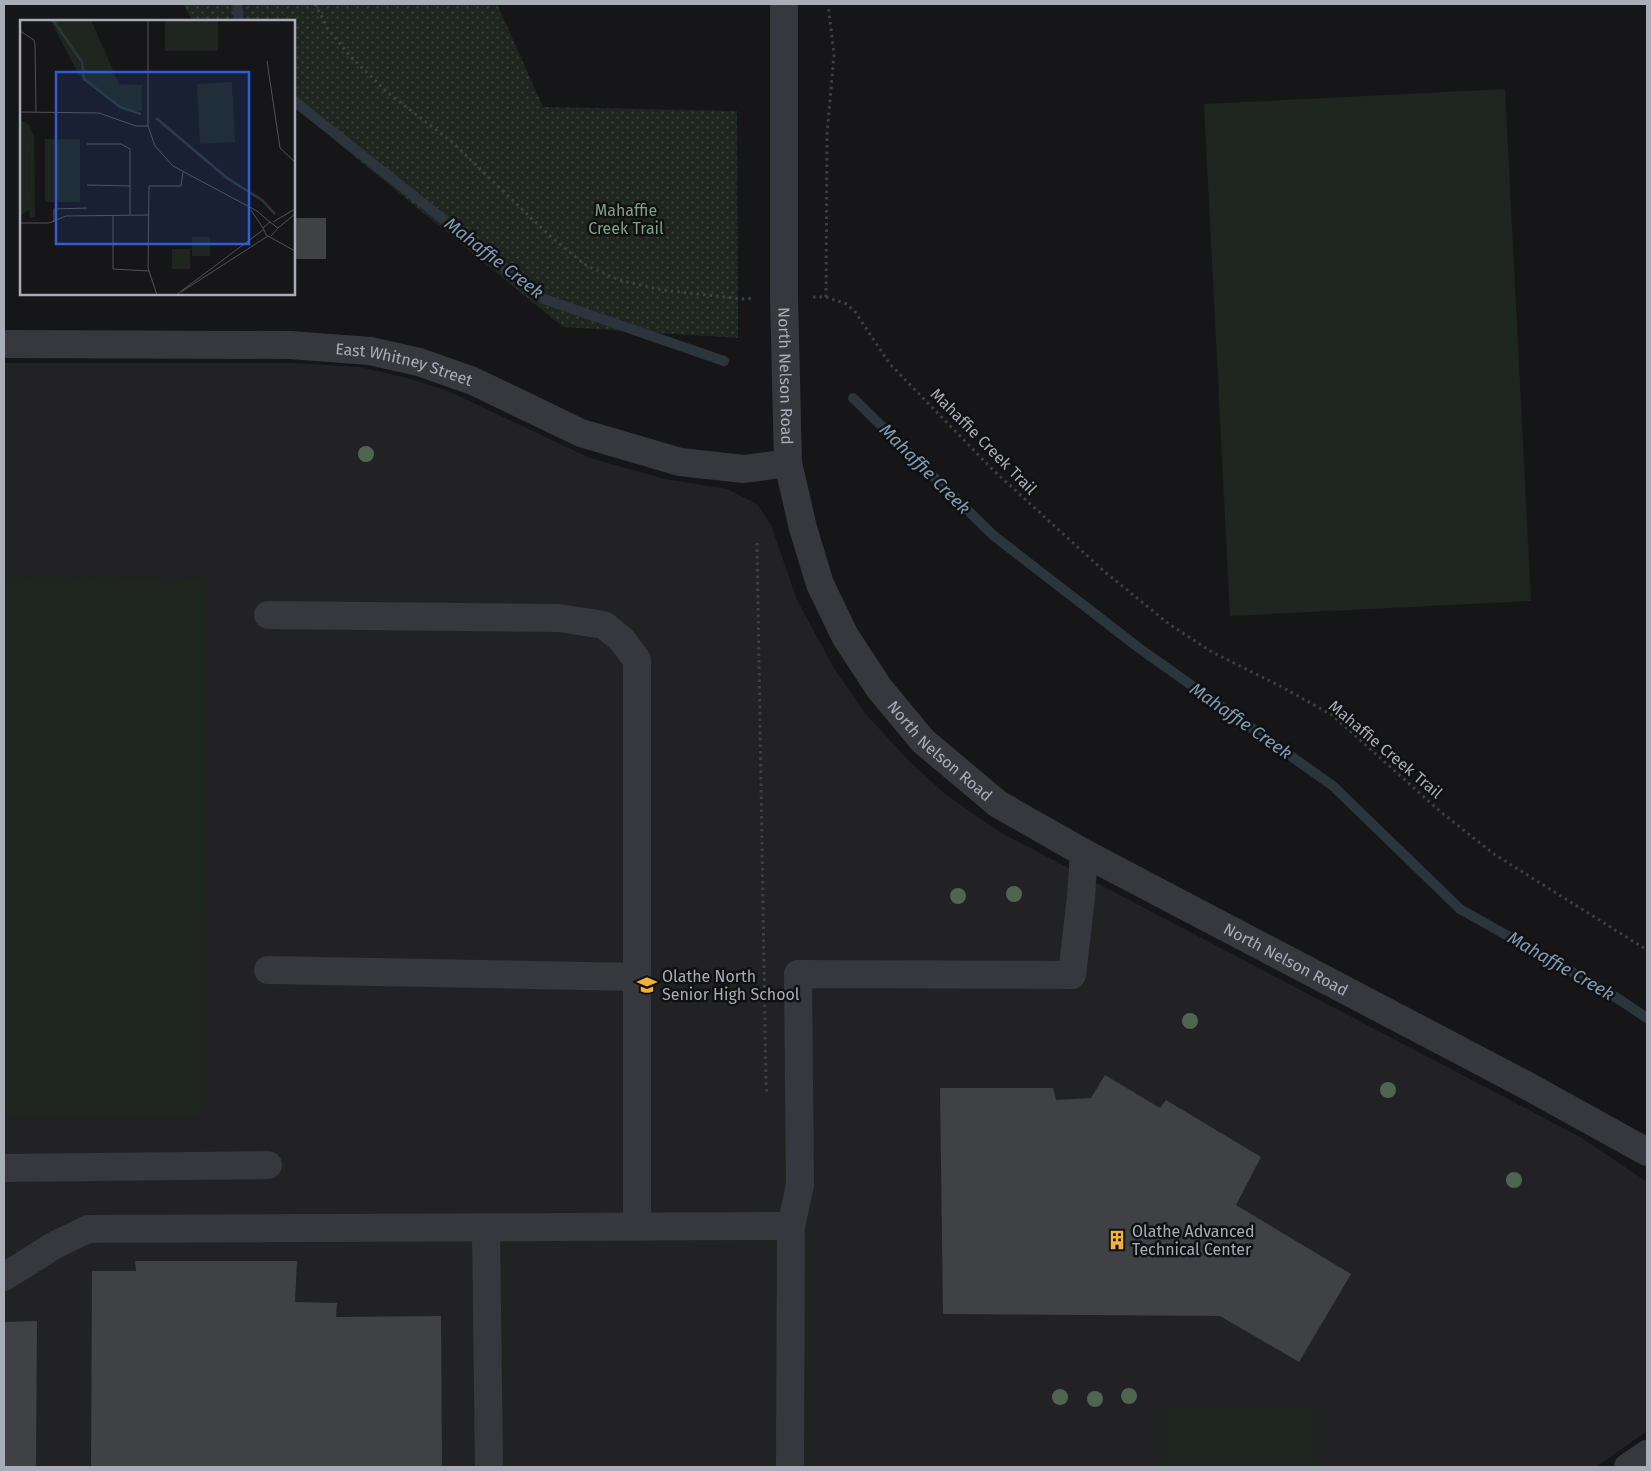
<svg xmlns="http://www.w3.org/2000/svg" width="1651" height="1471" font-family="'Fira Sans',sans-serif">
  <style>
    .built { fill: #222225 }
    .green { fill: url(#green-dots) }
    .pitch { fill: #1e261f }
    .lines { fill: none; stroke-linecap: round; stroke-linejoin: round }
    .stream { stroke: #2c353c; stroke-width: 10 }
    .building { fill: #404145 }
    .path { stroke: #3d3f44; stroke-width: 3; stroke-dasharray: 2.5 4; stroke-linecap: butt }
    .minor { stroke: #37383d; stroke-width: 28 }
    .tree { fill: #506452 }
    .labels { text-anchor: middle; stroke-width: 5; stroke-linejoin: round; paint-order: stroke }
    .park-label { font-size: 16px; fill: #7fa381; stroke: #111113 }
    .street-label { font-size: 16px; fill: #a8adb8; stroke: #111113 }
    .poi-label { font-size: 16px; fill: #a8adb8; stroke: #111113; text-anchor: start }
    .water-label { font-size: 18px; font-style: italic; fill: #7f9bb3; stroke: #111113 }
    .inset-river { fill: none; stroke: #2c353c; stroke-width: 2.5 }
    .inset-road { fill: none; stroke: #505258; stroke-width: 1 }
    .view { fill: #325cd3; fill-opacity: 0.15; stroke: #325cd3; stroke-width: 2.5 }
    .inset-edge { fill: none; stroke: #a8adb8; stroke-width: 2.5 }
  </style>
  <defs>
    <pattern id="green-dots" width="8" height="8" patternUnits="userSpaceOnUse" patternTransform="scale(1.25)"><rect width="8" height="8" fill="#1e261f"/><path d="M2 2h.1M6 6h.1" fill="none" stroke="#3c433d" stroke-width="1.8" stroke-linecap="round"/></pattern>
  </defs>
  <rect width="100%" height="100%" fill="#161618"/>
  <path class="built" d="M4,363H294L360,367L407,378L446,390L590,458L665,479L727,489L757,504L771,525L797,600L835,670L865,713L907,759L945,794L998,831L1582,1138L1647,1182V1431L1596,1467H4Z"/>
  <path class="green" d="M183,4H497L543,107L737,111L738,338L563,327L294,107V21H193Z"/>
  <path class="pitch" d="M1505,89L1531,601L1230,616L1204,104Z
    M4,577L205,578L203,1115H4Z
    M1163,1407H1315V1467H1163Z"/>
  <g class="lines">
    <path class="stream" d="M237,4L239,21
      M294,101L544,299L724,361
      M853,398L994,536L1139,648L1333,786L1460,909L1611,994L1647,1018"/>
  </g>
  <path class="building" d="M294,218H326V259H294Z
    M1105,1075L1160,1108L1166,1100L1261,1157L1236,1205L1351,1274L1299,1362L1220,1316L943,1314L940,1088H1053L1056,1100L1091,1098Z
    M135,1261H297L295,1302L337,1303L336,1317L441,1316L442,1467H91L92,1271H136Z
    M37,1321L36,1467H4V1322Z"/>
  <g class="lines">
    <path class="path" d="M315,4L328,29L351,57L388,93L452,142L551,237L587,266L622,281L663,290L742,299L754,298
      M813,297H826L847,304L856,313L889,363L993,470L1105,572L1169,624L1212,652L1282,687L1332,715L1442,813L1494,854L1647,950
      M826,297L827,135L834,54L828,4
      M757,543L766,1084L767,1093"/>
    <g class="minor">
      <path id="s1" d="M784,4V297L788,463L803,528L820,584L845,636L879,688L923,741L998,804L1084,853L1524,1084L1647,1152"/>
      <path id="s2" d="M4,344L290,345L370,351L419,362L473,381L581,433L680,462L744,469L788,463"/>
      <path d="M268,615L559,618L604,625L622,640L637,660V1226"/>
      <path d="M268,970L637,977"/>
      <path d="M4,1168L268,1165"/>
      <path d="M486,1227L489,1467"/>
      <path d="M4,1277L55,1245L88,1229L791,1226"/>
      <path d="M790,1467L791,1226L800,1185L798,974L1072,975L1081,897L1084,853"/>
      <path d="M1628,1467L1647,1454"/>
    </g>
  </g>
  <g class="tree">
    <circle cx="366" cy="454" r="8"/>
    <circle cx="1014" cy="894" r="8"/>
    <circle cx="958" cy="896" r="8"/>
    <circle cx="1190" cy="1021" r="8"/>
    <circle cx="1388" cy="1090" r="8"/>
    <circle cx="1514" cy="1180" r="8"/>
    <circle cx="1129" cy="1396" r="8"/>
    <circle cx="1060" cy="1397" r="8"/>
    <circle cx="1095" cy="1399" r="8"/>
  </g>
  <defs>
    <symbol id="school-bare" viewBox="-9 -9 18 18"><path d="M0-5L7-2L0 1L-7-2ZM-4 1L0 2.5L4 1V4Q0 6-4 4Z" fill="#f2b134" stroke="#111113" stroke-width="2.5" paint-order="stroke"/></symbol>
    <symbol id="building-bare" viewBox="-9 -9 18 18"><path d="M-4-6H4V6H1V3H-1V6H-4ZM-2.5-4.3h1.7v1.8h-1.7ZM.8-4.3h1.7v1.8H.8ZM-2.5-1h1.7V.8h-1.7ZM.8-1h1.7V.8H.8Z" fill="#f2b134" stroke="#111113" stroke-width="2.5" paint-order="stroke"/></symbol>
  </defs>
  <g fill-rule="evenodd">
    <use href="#school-bare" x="633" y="971" width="28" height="28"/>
    <use href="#building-bare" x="1103" y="1226" width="28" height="28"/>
  </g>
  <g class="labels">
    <g class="park-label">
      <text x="626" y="216">Mahaffie<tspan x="626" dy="18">Creek Trail</tspan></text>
    </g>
    <g class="street-label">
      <text dy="6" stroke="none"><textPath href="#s2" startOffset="402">East Whitney Street</textPath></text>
      <text dy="6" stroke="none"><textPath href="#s1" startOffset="372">North Nelson Road</textPath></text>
      <text transform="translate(984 441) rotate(45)" y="6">Mahaffie Creek Trail</text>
      <text transform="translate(1386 749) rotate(40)" y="6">Mahaffie Creek Trail</text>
      <text dy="6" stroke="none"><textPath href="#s1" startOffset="792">North Nelson Road</textPath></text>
      <text dy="6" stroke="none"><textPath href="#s1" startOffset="1198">North Nelson Road</textPath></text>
    </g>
    <g class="poi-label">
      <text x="662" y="982">Olathe North<tspan x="662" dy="18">Senior High School</tspan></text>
      <text x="1132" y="1237">Olathe Advanced<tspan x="1132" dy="18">Technical Center</tspan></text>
    </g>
    <g class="water-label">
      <text transform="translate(494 258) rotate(38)" y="6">Mahaffie Creek</text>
      <text transform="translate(925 469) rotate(45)" y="6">Mahaffie Creek</text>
      <text transform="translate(1241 721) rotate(35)" y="6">Mahaffie Creek</text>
      <text transform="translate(1561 966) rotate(30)" y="6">Mahaffie Creek</text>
    </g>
  </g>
  <g transform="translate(20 20)">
    <rect width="275" height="275" fill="#161618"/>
    <path d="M30,0H71L99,64L122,65V91L102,90L59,55ZM0,105L9,118L10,177L1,190Z" fill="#1e261f"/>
    <path d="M145,0H198V31H145ZM212,62L215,122L180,124L177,64ZM0,99L9,105L14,117L15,197H10L9,190L0,196V181L1,189L10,177L9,118L0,105ZM0,117H6V177L0,178ZM25,119H60V182H25ZM172,217H190V236H172ZM152,229H170V249H152Z" fill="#1e261f"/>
    <path class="inset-river" d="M33,0L62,42L64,59L100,87L121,94M136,98L207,158L242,180L255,194"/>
    <path class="inset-road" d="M128,0V106L135,126L153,146L237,191L250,202M0,11L14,20L15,25L16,92M247,41L260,128L275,142M0,92L79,93L116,106H128M67,124H101L110,129V195M67,165L110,166M231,190L243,208M93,195V249L129,251M34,202V189L67,188M253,202L275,189M0,203H29L46,196L129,195M258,208L275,194M251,216L258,208L250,202L243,208L246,215L275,231M161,272L248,216M137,275L128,248L129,166H161L163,152M156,275L243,210"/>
    <path class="view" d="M36,52H229V224H36Z"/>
    <rect width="275" height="275" class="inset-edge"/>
  </g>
  <rect width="1651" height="1471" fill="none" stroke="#a8adb8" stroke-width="10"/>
</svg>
